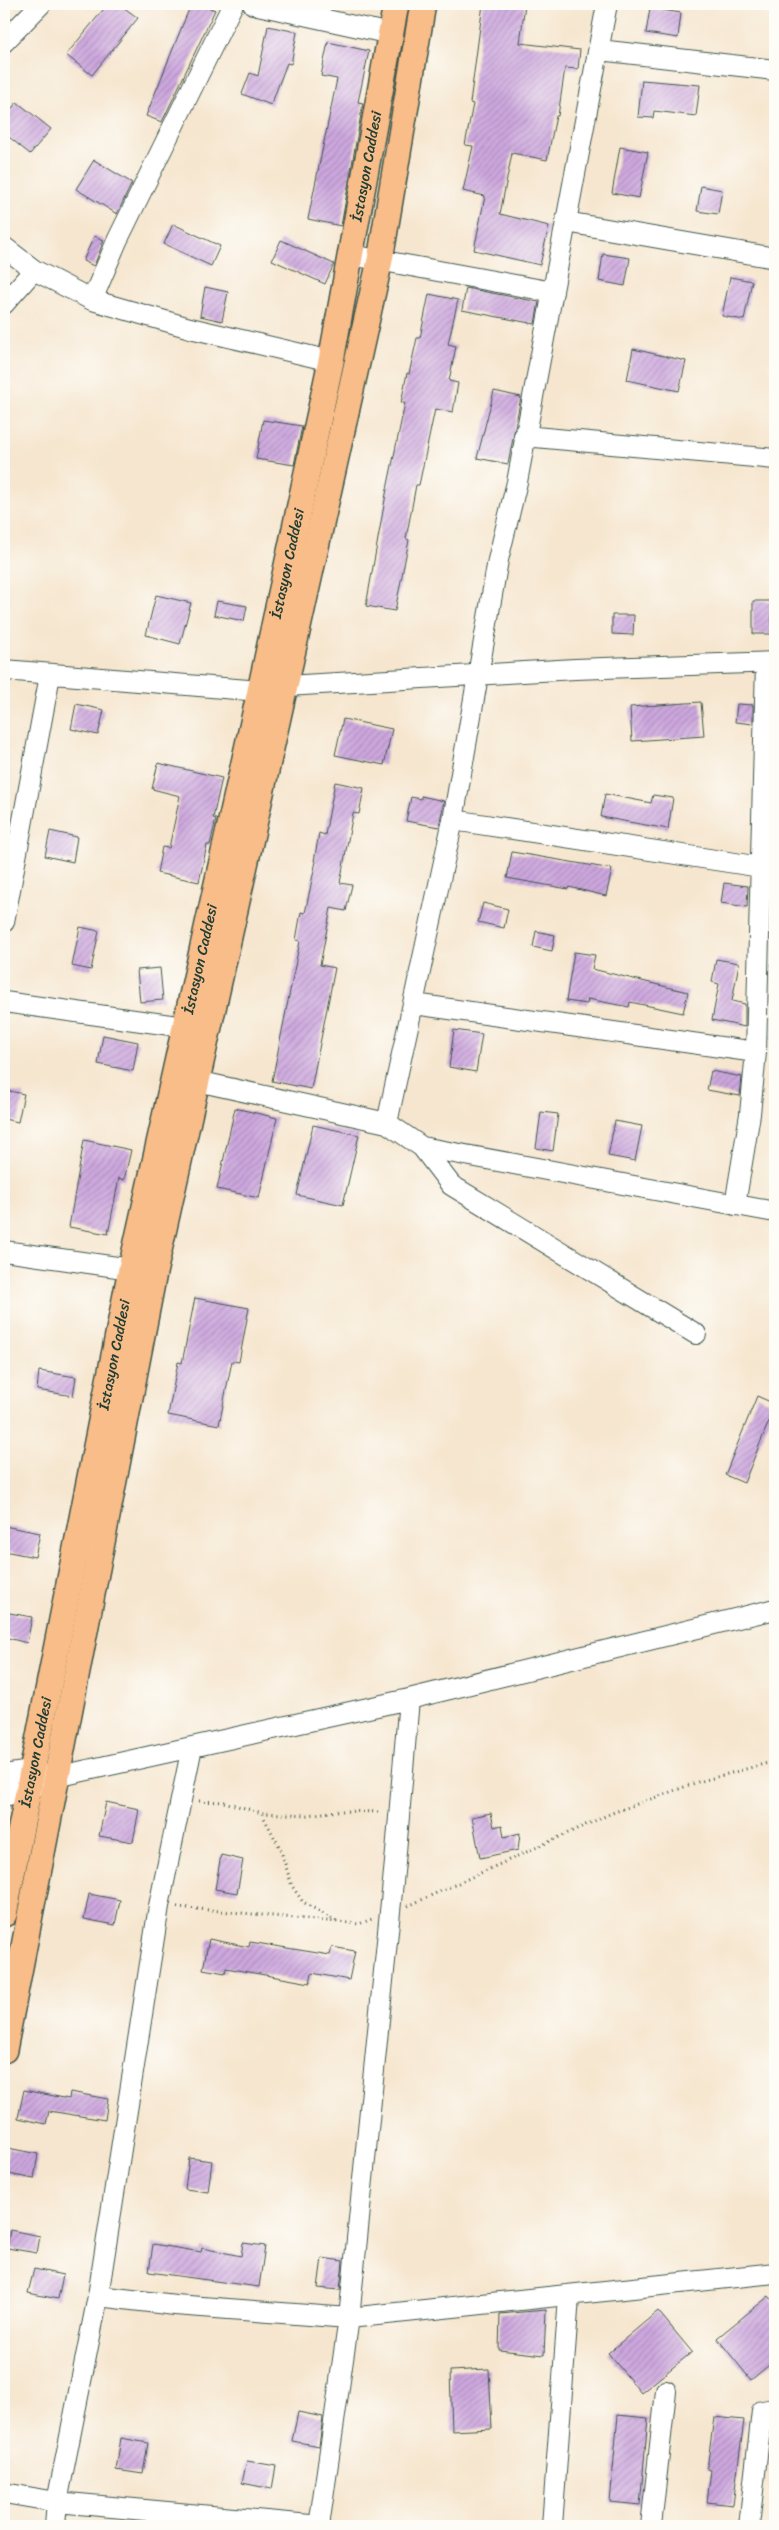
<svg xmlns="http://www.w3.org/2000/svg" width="779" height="2530" font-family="Sriracha,sans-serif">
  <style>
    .building { fill: url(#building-hatch) }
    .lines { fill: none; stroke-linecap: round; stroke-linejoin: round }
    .minor-casing { stroke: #3f564b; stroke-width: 22 }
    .major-casing { stroke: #3f564b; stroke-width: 28 }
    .path { stroke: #3f564b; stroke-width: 3; stroke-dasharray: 1 4; stroke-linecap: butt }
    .minor { stroke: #fff; stroke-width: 20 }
    .major { stroke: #f8bd88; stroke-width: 25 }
    .labels { text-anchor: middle; stroke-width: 4; stroke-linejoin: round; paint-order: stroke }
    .street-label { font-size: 15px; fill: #1f3d34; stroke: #fdfcf7 }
  </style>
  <defs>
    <pattern id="building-hatch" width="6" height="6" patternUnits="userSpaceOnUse" patternTransform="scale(1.25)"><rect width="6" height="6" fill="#cea8df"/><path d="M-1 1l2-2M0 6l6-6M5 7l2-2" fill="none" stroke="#a78ab6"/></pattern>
  </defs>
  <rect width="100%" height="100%" fill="#fdfcf7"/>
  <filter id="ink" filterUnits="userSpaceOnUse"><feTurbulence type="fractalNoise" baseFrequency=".02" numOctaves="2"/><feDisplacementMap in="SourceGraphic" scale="10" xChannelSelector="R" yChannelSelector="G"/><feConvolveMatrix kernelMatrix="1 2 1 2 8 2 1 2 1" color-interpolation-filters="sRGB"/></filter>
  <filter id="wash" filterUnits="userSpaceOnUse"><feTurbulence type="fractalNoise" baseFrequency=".0096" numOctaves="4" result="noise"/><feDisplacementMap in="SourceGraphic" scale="20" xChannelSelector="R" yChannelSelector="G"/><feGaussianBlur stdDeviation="1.12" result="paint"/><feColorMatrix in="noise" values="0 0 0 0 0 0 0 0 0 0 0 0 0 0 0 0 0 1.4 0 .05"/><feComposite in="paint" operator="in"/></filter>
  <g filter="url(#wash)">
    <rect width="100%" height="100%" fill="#f6e6cf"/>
    <g id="blocks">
      <path class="building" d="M108,4H119L138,18L92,75L66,55Z
        M191,4H200L215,10L162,122L146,116Z
        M483,4H525L520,43L580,50L578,69L565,68L558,116H556L547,160L512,153L500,214L549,226L540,265L474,250L485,196L463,191L473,146L465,145L473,104L470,103Z
        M650,8L681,13L678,38L646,33Z
        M268,26L297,32L291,64L287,63L271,105L242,94L250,73L258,76Z
        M328,42L369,51L358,102L363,103L341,226L308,219L337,79L321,76Z
        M642,80L700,85L696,116L654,111L653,118L638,117Z
        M17,102L51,129L30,154L4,133V118Z
        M620,147L648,152L639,198L612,193Z
        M94,160L132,183L117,214L76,189Z
        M701,186L722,190L718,214L697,211Z
        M173,224L220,246L211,266L164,244Z
        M94,236L104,240L94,266L83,261Z
        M281,240L334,264L325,284L272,260Z
        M603,254L630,258L625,286L599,281Z
        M730,277L752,281L744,320L722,316Z
        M205,287L228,292L222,321L200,316Z
        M466,288L539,302L535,324L462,310Z
        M429,294L458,300L448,344L456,346L449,381L458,383L453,412L435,409L419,485H416L406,539L409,540L395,611L366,606L386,494L405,403H401L407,373L409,374L417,338H420Z
        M633,349L686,361L679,391L627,380Z
        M494,391L521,397L508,464L477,458Z
        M263,420L302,426L294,465L256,459Z
        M156,595L191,603L180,644L146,635Z
        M217,601L247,606L244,621L214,615Z
        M753,601H772V634H753Z
        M612,615H634L633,635L612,634Z
        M701,702L704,736L632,741L630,707Z
        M76,704L104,710L98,735L71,729Z
        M737,704L753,705V724L735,722Z
        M343,719L392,729L384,765L335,755Z
        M158,763L222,778L213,818L216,819L210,845H207L199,882L157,873L162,847L169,848L180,796L152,789Z
        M335,782L364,788L359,814L353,813L340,883L352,885L346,911L331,908L320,965L335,968L311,1089L272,1081L300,941L296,940L301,912L305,913L316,861H314L319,833L325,835Z
        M605,794L651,803L653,795L673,798L668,829L601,817Z
        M421,796L444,801L439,827L406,821L411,797L421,799Z
        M50,831L77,837L73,862L45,856Z
        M512,852L612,869L606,896L569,887L568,889L507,878Z
        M724,883L748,886L747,907L721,903Z
        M483,903L508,909L504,928L478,922Z
        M80,927L99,931L91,970L72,966Z
        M536,931L555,935L552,951L533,947Z
        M574,952L595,955L592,969L688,992L683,1013L630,1002L629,1007L588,999L587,1004L566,1001Z
        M716,959L739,963L732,1001L745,1004V1027L712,1020L719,984L712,982Z
        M160,968L163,1000L140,1002L137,970Z
        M454,1030L482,1034L476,1072L449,1067Z
        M103,1035L138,1042L133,1071L98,1064Z
        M711,1071L742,1077L740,1096L707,1090Z
        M4,1090L24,1094L18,1122L4,1119Z
        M235,1108L277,1118L259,1198L217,1189Z
        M541,1112L558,1114L553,1151L536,1148Z
        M615,1121L642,1126L635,1161L608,1156Z
        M313,1125L359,1135L343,1205L297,1195Z
        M84,1140L131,1150L124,1180L119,1178L108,1234L69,1227Z
        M195,1298L249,1308L239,1362L232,1361L219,1425L168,1415L178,1362L182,1363Z
        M39,1371L76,1377L73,1396L37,1390Z
        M757,1396L775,1404V1406L744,1483L725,1475Z
        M4,1526L40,1533L35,1557L4,1551Z
        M4,1612L32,1617L27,1643L4,1637Z
        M106,1802L139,1809L133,1842L99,1836Z
        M491,1813L494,1827L502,1825L504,1837L520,1833L518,1850L480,1858L472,1817Z
        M221,1855L243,1860L237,1893L215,1889Z
        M89,1894L120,1900L115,1925L84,1919Z
        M209,1939L249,1947L250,1942L330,1955L332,1947L355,1951L349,1980L312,1973L310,1983L226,1968L225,1973L203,1969Z
        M24,2090L69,2099L70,2092L108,2099L105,2120L49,2111L46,2124L18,2118Z
        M8,2148L38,2154L34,2179L4,2173Z
        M189,2158L212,2161L208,2192L185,2189Z
        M10,2230L40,2236L37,2253L7,2248Z
        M243,2243L265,2246L259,2287L149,2272L153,2244L201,2252L202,2248L241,2256Z
        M322,2258L343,2261L340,2290L318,2288Z
        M34,2269L63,2275L58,2299L28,2293Z
        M769,2296L775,2304V2360L751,2380L717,2338Z
        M546,2310L544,2355L499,2350L500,2314Z
        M658,2311L692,2352L641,2393L608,2353Z
        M489,2369L492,2429L452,2431L450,2371Z
        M298,2412L323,2417L319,2446L292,2441Z
        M618,2415L648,2418L640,2505L610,2502Z
        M714,2417L744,2420L733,2505L707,2502L711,2470L707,2469Z
        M121,2438L148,2443L143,2474L116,2470Z
        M247,2461L276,2466L272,2489L242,2483Z"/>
    </g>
  </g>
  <g filter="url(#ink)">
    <use href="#blocks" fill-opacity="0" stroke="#3f564b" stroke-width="1"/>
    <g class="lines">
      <defs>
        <path id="minor" d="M253,4L391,34
          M4,42L41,4
          M599,50L775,70
          M566,222L775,258
          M4,247L34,270L92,300L117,241L233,4
          M351,255L553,292
          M92,300L190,328L331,361
          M4,304L34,270
          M524,436L775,459
          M4,670L260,691L286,686L575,669L775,662
          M453,820L761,867
          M4,922L50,675
          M4,1002L185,1027
          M414,1004L756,1052
          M197,1081L387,1123L453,820L498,560L517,482L607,4
          M387,1123L422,1147L451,1185L696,1334
          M422,1147L775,1212
          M735,1205L750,1114L756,1052L766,663
          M4,1251L131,1269
          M4,1775L31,1771L46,1775
          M4,1796L27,1790L56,1777L409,1699L775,1609
          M98,2296L175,2305L349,2318L775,2273
          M4,2493L57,2502L321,2526
          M55,2526L57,2502L98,2296L159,1906L192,1747
          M319,2526L349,2318L396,1852L409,1699
          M552,2526L569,2297
          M651,2526L666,2391
          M749,2526L762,2411L775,2409"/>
        <g id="major">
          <path id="s1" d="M4,1914L131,1269L260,691L331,361L396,4"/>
          <path d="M4,2050L154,1273L380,260L423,4"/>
        </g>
      </defs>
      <use href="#minor" class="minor-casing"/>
      <use href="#major" class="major-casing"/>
      <path class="path" d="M199,1801L224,1802L262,1813L308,1815L338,1811L381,1812
        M262,1814L280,1848L292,1886L303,1902L336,1921
        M408,1906L612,1813L698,1782L775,1761
        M177,1907L359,1924L372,1919"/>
      <use href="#minor" class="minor"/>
      <use href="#major" class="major"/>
    </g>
  </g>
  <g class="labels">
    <g class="street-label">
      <text dy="5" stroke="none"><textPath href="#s1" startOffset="1785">İstasyon Caddesi</textPath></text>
      <text dy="5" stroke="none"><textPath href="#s1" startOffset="1380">İstasyon Caddesi</textPath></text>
      <text dy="5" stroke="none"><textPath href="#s1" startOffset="975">İstasyon Caddesi</textPath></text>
      <text dy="5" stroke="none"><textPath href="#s1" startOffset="570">İstasyon Caddesi</textPath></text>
      <text dy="5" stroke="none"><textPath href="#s1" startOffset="165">İstasyon Caddesi</textPath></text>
    </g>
  </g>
  <rect width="779" height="2530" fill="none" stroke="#fdfcf7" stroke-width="20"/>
</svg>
